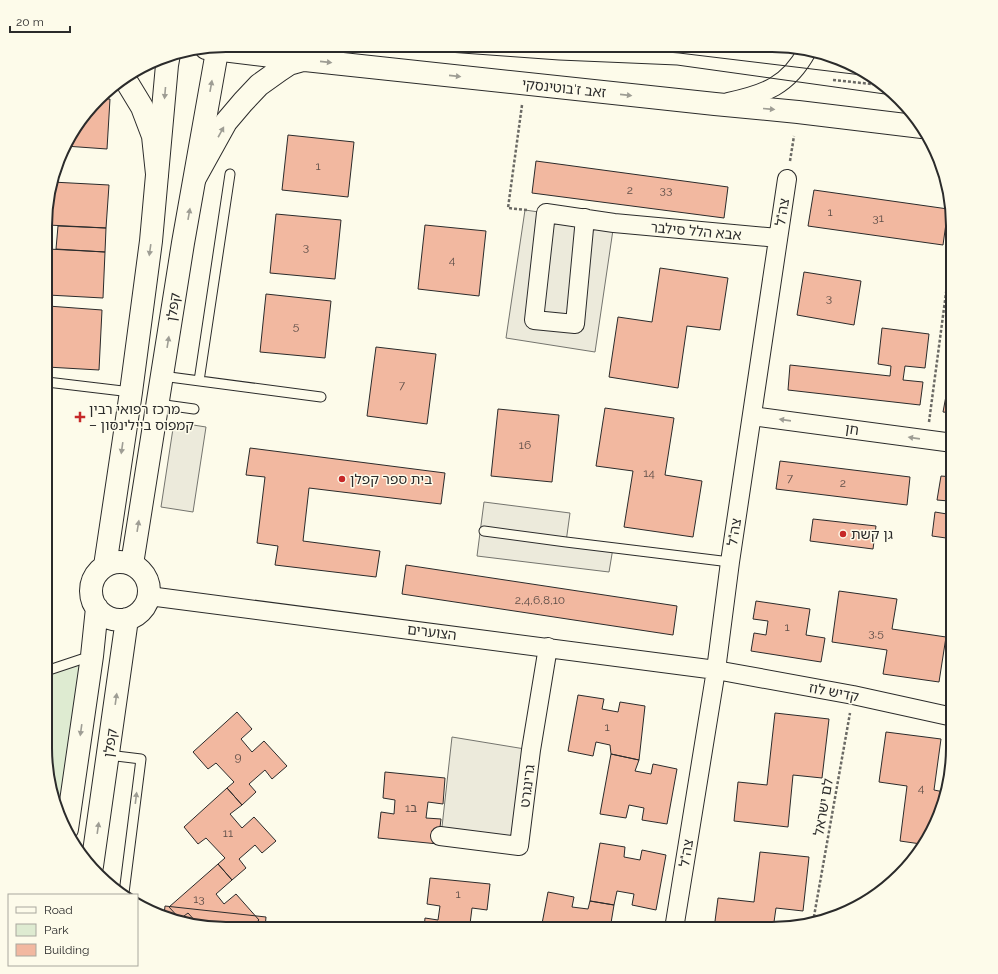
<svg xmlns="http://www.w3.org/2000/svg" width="998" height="974" font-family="Raleway,'Noto Sans Hebrew',sans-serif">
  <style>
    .green { fill: #deebd1; stroke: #74746e }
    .parking { fill: #eceadb; stroke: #74746e }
    .building { fill: #f2b8a0; stroke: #2b2b2b }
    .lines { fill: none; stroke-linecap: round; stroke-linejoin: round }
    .lane-casing { stroke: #2b2b2b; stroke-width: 11 }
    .street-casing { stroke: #2b2b2b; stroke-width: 20 }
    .secondary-casing { stroke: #2b2b2b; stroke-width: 24 }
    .primary-casing { stroke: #2b2b2b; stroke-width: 24 }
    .path { stroke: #6a6964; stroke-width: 2.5; stroke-dasharray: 3 2; stroke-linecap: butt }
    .lane { stroke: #fdfbea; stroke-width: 9 }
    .street { stroke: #fdfbea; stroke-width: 18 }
    .secondary { stroke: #fdfbea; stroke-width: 22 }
    .primary { stroke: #fdfbea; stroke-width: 22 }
    .tram { stroke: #2b2b2b; stroke-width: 1 }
    .oneway { fill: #9e9d94 }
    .poi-dot { fill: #c62828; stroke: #fdfbea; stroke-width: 1.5 }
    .labels { text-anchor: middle; stroke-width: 3; stroke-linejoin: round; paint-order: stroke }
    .number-label { font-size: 12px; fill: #5d4e48 }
    .street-label { font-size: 14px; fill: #2b2b2b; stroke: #fdfbea }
    .poi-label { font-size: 14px; fill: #2b2b2b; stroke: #fdfbea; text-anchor: start }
    .rim { fill: none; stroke: #2b2b2b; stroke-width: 2 }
  </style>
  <rect width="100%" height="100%" fill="#fdfbea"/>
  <path class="green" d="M92,656L67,829L55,806L45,760L46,671Z"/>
  <path class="parking" d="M525,210L614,223L595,352L506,338Z
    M174,422L206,427L193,512L161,507Z
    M484,502L570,513L566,542L613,548L609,572L477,556Z
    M452,737L531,750L519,846L441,836Z"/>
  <path class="building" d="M100,99H110L107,149L65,146L69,136Z
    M288,135L354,142L348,197L282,190Z
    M536,161L728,187L724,218L532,193Z
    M52,182L109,185L106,228L48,225V191Z
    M814,190L948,209L943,245L808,226Z
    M276,214L341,220L335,279L270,273Z
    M425,225L486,231L479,296L418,289Z
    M58,226L106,228L105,252L56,249Z
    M48,249L105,252L103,298L48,295Z
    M660,268L728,278L720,330L687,326L678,388L609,377L618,317L652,322Z
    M804,272L861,281L854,325L797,315Z
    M266,294L331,301L325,358L260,352Z
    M48,306L102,310L99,370L47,367Z
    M882,328L929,334L925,368L905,366L903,380L923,382L920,405L788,390L790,365L890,376L891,366L878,364Z
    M376,347L436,354L427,424L367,416Z
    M953,358V413L943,412Z
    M605,408L674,418L665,475L702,481L693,537L624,527L633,471L596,466Z
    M498,409L559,415L552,482L491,476Z
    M250,448L445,473L441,504L309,488L303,541L380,551L376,577L275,565L278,546L257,543L265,477L246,475Z
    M780,461L910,477L907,505L776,489Z
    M941,476L953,477V539L932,536L935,512L947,514L949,501L937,500Z
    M813,519L876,526L873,549L810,541Z
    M406,565L677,606L673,635L402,594Z
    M839,591L897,599L892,629L946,637L939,682L883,674L887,650L832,642Z
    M756,601L810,609L806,635L825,638L821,662L751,651L754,633L766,635L768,621L753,619Z
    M578,695L604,699L602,709L618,712L620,702L645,706L639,760L611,754L610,745L596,742L593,756L568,751Z
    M237,712L252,729L241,739L252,752L264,741L287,766L272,779L265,770L249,784L256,792L242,805L227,788L234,782L216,763L208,769L193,752Z
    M775,713L829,719L822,778L793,775L788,827L734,821L738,782L767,785Z
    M886,732L941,739L934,790L944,792L934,828L921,844L900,841L907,786L879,782Z
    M611,754L639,760L635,771L651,774L653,764L677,769L667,824L642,820L644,808L629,805L626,818L600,814Z
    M385,772L445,778L443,804L428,802L426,818L441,819L438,844L378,838L381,812L394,814L395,800L383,798Z
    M227,788L242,805L230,814L242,828L254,817L276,841L262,853L255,845L239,859L246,868L232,880L218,864L225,858L206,838L198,844L184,827Z
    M600,843L625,847L624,857L640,860L642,850L666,855L656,910L632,905L634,894L617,891L614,905L590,901Z
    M760,852L809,857L803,911L776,908L773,929H714L718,898L754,902Z
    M218,864L232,880L216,894L224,904L236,894L259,920L249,929H240L236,924L231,929H214L198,924L188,913L180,919L169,907Z
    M430,878L490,884L487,910L472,908L470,924L485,925V929H424L425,918L438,920L440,906L427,904Z
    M548,892L574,897L572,907L588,909L590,901L614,905L610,929H541Z
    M165,906L266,917L265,929H214L164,915Z"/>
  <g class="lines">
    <defs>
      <path id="lane" d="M162,376L321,397
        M199,381L230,174
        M47,382L131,392
        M158,404L194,409
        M484,531L566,542L730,562
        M46,671L91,656
        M108,755L141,759L124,893"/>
      <path id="street" d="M728,102C765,94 788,86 807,51
        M585,218L575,324L534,320L546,213L614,223L778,238
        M752,416L953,443
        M149,596L716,670L853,695L953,717
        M440,836L519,846L531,750L548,647
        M674,929L716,670L730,562L787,179"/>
      <path id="secondary" d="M91 591a29 29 0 1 1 58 0a29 29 0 1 1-58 0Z
        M132,564L183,243L218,46
        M105,566L131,392L151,241L167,65L169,54
        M67,829L92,656L97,608
        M92,866L127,619"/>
      <path id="primary" d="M206,48L305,60L715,104L798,112L922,127
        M125,79L142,107L153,136L157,174
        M195,178L226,122L243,102L259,85L280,70L289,64L303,60"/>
    </defs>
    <use href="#lane" class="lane-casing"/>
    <use href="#street" class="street-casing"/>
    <use href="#secondary" class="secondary-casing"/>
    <use href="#primary" class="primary-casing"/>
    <path class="path" d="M833,80L881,85
      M522,105L508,208L527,210
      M790,161L794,136
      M929,422L953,240
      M813,922L850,713"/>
    <use href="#lane" class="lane"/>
    <use href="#street" class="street"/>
    <use href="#secondary" class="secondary"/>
    <use href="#primary" class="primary"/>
    <path class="tram" d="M351,45L559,60L677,65L892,95
      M595,46L679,53L870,76"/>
  </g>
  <defs><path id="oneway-solid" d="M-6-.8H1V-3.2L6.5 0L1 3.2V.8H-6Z"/></defs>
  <g class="oneway">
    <use href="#oneway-solid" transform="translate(326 62) rotate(6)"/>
    <use href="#oneway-solid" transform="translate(455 76) rotate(6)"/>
    <use href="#oneway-solid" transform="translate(211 86) rotate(-80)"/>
    <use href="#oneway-solid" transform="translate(165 93) rotate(95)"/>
    <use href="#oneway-solid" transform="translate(626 95) rotate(6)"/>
    <use href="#oneway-solid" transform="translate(769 109) rotate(5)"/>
    <use href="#oneway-solid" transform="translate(221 132) rotate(-61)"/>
    <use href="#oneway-solid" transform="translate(189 214) rotate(-80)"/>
    <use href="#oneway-solid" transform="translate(150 250) rotate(98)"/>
    <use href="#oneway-solid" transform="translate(168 342) rotate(-81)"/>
    <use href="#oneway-solid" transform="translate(785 420) rotate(-172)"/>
    <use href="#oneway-solid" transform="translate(914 438) rotate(-172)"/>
    <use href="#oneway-solid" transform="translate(122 448) rotate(98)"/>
    <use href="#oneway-solid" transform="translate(138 526) rotate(-81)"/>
    <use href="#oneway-solid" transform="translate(116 699) rotate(-82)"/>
    <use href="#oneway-solid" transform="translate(81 730) rotate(98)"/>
    <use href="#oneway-solid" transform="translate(136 798) rotate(-83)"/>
    <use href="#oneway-solid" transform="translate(98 828) rotate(-82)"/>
  </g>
  <g class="poi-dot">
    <path d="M78 411h4v4h4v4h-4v4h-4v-4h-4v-4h4z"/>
    <circle cx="342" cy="479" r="4"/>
    <circle cx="843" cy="534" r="4"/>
  </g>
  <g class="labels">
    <g class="number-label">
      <text x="318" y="170">1</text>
      <text x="630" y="194">2</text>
      <text x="666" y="194">33</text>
      <text x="830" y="216">1</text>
      <text x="878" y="222">31</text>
      <text x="306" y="251">3</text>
      <text x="452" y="264">4</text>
      <text x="829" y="302">3</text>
      <text x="296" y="330">5</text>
      <text x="402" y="389">7</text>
      <text x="525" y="449">16</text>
      <text x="649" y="477">14</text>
      <text x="790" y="482">7</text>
      <text x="843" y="487">2</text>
      <text x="540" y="604">2,4,6,8,10</text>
      <text x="787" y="631">1</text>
      <text x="876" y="637">3,5</text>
      <text x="607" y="731">1</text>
      <text x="238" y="761">9</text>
      <text x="921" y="792">4</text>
      <text x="411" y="812">1ב</text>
      <text x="228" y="837">11</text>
      <text x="458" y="898">1</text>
      <text x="199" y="903">13</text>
    </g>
    <g class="street-label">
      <text transform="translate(564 88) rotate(6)" y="5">זאב ז'בוטינסקי</text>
      <text transform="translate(782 212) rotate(-81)" y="5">צה"ל</text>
      <text transform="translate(696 231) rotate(5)" y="5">אבא הלל סילבר</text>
      <text transform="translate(173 307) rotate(-81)" y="5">קפלן</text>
      <text transform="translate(852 429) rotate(8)" y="5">חן</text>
      <text transform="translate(734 532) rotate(-81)" y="5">צה"ל</text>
      <text transform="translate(432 632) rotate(7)" y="5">הצוערים</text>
      <text transform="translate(834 692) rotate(11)" y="5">קדיש לוז</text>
      <text transform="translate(110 743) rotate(-82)" y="5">קפלן</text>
      <text transform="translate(527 786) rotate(-83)" y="5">גרינגרט</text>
      <text transform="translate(823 807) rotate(-80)" y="5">לם ישראל</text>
      <text transform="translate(686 853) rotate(-81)" y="5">צה"ל</text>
    </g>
    <g class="poi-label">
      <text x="89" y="414">מרכז רפואי רבין<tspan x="89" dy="16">– קמפוס ביילינסון</tspan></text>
      <text x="350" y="484">בית ספר קפלן</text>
      <text x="851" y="539">גן קשת</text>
    </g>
  </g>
  <path d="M0 0H998V974H0ZM226 52H772A174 174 0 0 1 946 226V748A174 174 0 0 1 772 922H226A174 174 0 0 1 52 748V226A174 174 0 0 1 226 52Z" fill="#fdfbea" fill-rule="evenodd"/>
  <path class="rim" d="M226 52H772A174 174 0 0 1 946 226V748A174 174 0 0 1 772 922H226A174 174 0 0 1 52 748V226A174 174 0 0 1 226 52Z"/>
  <rect x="8" y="894" width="130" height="72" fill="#fdfbea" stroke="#a9a89e"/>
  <rect x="16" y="907" width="20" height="6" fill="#fdfbea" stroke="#a9a89e"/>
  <text x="44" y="914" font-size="12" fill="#2b2b2b">Road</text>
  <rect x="16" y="924" width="20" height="12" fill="#deebd1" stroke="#a9a89e"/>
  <text x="44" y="934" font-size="12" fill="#2b2b2b">Park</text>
  <rect x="16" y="944" width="20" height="12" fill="#f2b8a0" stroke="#a9a89e"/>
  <text x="44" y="954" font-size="12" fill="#2b2b2b">Building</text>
  <path d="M10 26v6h60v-6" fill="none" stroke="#2b2b2b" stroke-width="2"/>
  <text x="16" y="26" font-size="12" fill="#2b2b2b" stroke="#fdfbea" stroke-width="3" paint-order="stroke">20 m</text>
</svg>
